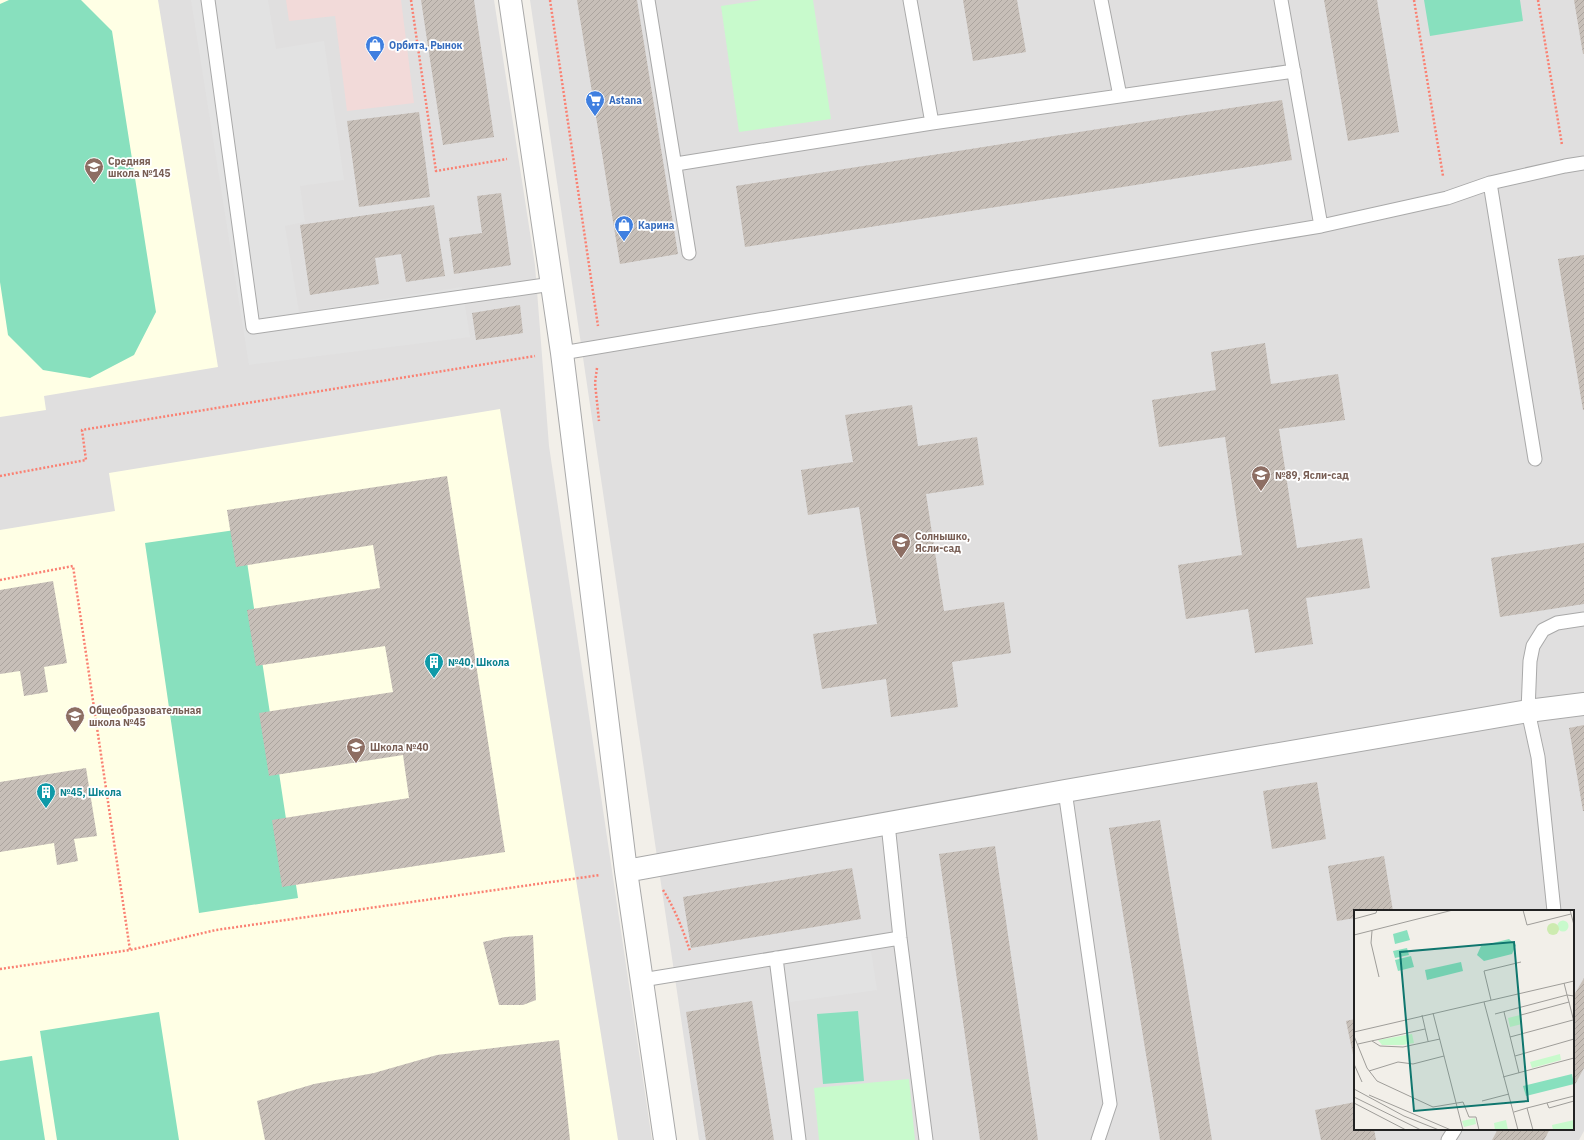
<svg xmlns="http://www.w3.org/2000/svg" width="1584" height="1140" font-family="'IBM Plex Sans',sans-serif">
  <style>
    .residential { fill: #e0dfdf; fill-rule: evenodd }
    .commercial { fill: #f2dad9 }
    .education { fill: #ffffe5 }
    .park { fill: #c8facc }
    .pitch { fill: #88e0be }
    .parking { fill: #e2e2e2 }
    .building { fill: url(#building-hatch) }
    .lines { fill: none; stroke-linecap: round; stroke-linejoin: round }
    .service-casing { stroke: #a9a9a9; stroke-width: 15 }
    .minor-casing { stroke: #a9a9a9; stroke-width: 24 }
    .path { stroke: #fa8072; stroke-width: 2.5; stroke-dasharray: 2 2; stroke-linecap: butt }
    .service { stroke: #fff; stroke-width: 13 }
    .minor { stroke: #fff; stroke-width: 22 }
    .labels { text-anchor: middle; stroke-width: 3.5; stroke-linejoin: round; paint-order: stroke }
    .shop-label { font-size: 10px; font-weight: bold; fill: #366cbe; stroke: #fff; text-anchor: start }
    .education-label { font-size: 10px; font-weight: bold; fill: #785e54; stroke: #fff; text-anchor: start }
    .culture-label { font-size: 10px; font-weight: bold; fill: #0d838f; stroke: #fff; text-anchor: start }
    .inset-road { fill: none; stroke: #9f9d99; stroke-width: 1 }
    .view { fill: #0f766e; fill-opacity: 0.15; stroke: #0f766e; stroke-width: 2 }
    .inset-edge { fill: none; stroke: #222; stroke-width: 2 }
  </style>
  <defs>
    <pattern id="building-hatch" width="6" height="6" patternUnits="userSpaceOnUse"><rect width="6" height="6" fill="#c7bfb8"/><path d="M-1 1l2-2M0 6l6-6M5 7l2-2" fill="none" stroke="#aba49e"/></pattern>
  </defs>
  <rect width="100%" height="100%" fill="#f2efe9"/>
  <path class="residential" d="M0,0H494L535,265L549,446L652,1140H0Z
    M530,0H1584V1131L1579,1140H699ZM1355,911H1573V1129H1355Z"/>
  <path class="commercial" d="M286,0H401L414,103L347,111L335,16L289,21Z"/>
  <path class="education" d="M0,0H158L218,367L44,396L46,410L0,417Z
    M500,409L618,1140H0V530L115,511L109,473Z"/>
  <path class="park" d="M761,0H813L831,119L739,132L721,6Z
    M909,1079L915,1140H819L814,1088Z"/>
  <path class="pitch" d="M9,0H81L112,31L156,312L134,355L90,378L43,370L8,335L0,282V4Z
    M1424,0H1520L1523,21L1430,36Z
    M242,529L298,898L199,913L145,543Z
    M858,1011L864,1081L823,1084L817,1014Z
    M159,1012L179,1140H57L40,1031Z
    M32,1056L45,1140H0V1061Z"/>
  <path class="parking" d="M191,0H268L276,49L324,41L344,180L300,186L305,222L285,226L299,312L462,287L470,337L249,365Z
    M871,951L877,990L790,1002L784,963Z"/>
  <path class="building" d="M421,0H474L494,137L443,145Z
    M577,0H637L678,254L620,264Z
    M963,0H1017L1026,52L973,61Z
    M1324,0H1377L1399,132L1348,141Z
    M1574,0H1584V54H1583Z
    M1282,100L1292,160L745,247L736,186Z
    M419,112L430,197L359,207L347,121Z
    M501,193L511,265L454,274L449,238L482,233L477,196Z
    M434,205L445,276L406,282L401,254L375,258L379,284L310,295L300,225Z
    M1584,255V410H1583L1558,259Z
    M520,305L523,333L476,340L472,313Z
    M1265,343L1271,384L1338,374L1345,420L1279,429L1297,548L1362,538L1370,588L1306,598L1313,644L1255,653L1248,609L1186,619L1178,565L1242,555L1225,437L1159,447L1152,400L1216,390L1211,352Z
    M912,405L918,446L977,437L984,485L926,494L944,611L1004,602L1011,653L952,662L958,707L891,717L886,679L822,689L813,634L877,624L859,507L808,515L801,470L853,462L845,415Z
    M447,476L505,852L282,887L272,820L409,798L403,755L269,776L259,713L393,692L385,646L256,666L247,610L380,588L373,545L236,567L227,510Z
    M1584,543V604L1500,617L1491,558Z
    M53,581L67,663L44,667L48,692L24,696L20,671L0,674V590Z
    M1584,725V811H1583L1569,728Z
    M86,768L97,836L74,839L78,861L57,865L54,843L0,852V782Z
    M1317,782L1326,839L1272,849L1263,791Z
    M1160,820L1212,1140H1160L1109,828Z
    M995,846L1038,1140H980L939,854Z
    M1384,856L1393,911H1355V918L1337,921L1328,866Z
    M852,868L861,919L691,948L683,897Z
    M533,935L536,1000L523,1005H499L483,942L505,937Z
    M1584,978V1068L1573,1088V997Z
    M752,1001L774,1140H706L686,1012Z
    M1355,1019V1059H1354L1346,1021Z
    M559,1040L570,1140H265L257,1101L314,1084L374,1073L437,1055Z
    M1355,1102V1129H1374L1376,1140H1321L1315,1110Z
    M1498,1129H1550L1544,1140H1492Z"/>
  <g class="lines">
    <defs>
      <path id="service" d="M208,0L253,327L552,284
        M648,0L689,253
        M910,0L932,123
        M1101,0L1120,96
        M1281,0L1321,226
        M676,164L932,123L1294,71
        M1490,183L1535,459
        M562,353L1321,226L1447,198L1490,183L1565,166L1584,163
        M1065,791L1110,1104L1098,1140
        M888,824L900,938L926,1140
        M1554,911L1538,757L1528,711L1530,661L1533,646L1543,630L1557,623L1584,619
        M776,958L799,1140
        M642,980L900,938
        M1448,1140L1455,1129"/>
      <path id="minor" d="M510,0L562,353L626,871L665,1140
        M626,871L1065,791L1528,711L1584,704"/>
    </defs>
    <use href="#service" class="service-casing"/>
    <use href="#minor" class="minor-casing"/>
    <path class="path" d="M411,0L436,171L507,159
      M550,0L598,326
      M1414,0L1443,176
      M1538,0L1562,145
      M597,368L595,383L599,421
      M0,476L86,460L82,430L535,356
      M0,580L73,566L130,950
      M663,890C675,909 683,930 690,951
      M0,969L130,950L216,930L600,875"/>
    <use href="#service" class="service"/>
    <use href="#minor" class="minor"/>
  </g>
  <defs>
    <symbol id="shop-pin" viewBox="-11 -11 22 30"><path d="M0 17L-7.5 6A9.5 9.5 0 1 1 7.5 6Z" fill="#3f7fe0" stroke="#fff"/><path d="M-5-2.5h2.3a2.7 3.5 0 0 1 5.4 0H5L5.5 6h-11ZM-1.5-2.5h3a1.5 2.3 0 0 0-3 0Z" fill="#fff"/></symbol>
    <symbol id="supermarket-pin" viewBox="-11 -11 22 30"><path d="M0 17L-7.5 6A9.5 9.5 0 1 1 7.5 6Z" fill="#3f7fe0" stroke="#fff"/><path d="M-6-5.5h2.5l.6 2H6L4.5 2H-2.5L-4.4-4H-6ZM-1.5 3.2a1.3 1.3 0 1 0 .1 0ZM3 3.2a1.3 1.3 0 1 0 .1 0Z" fill="#fff"/></symbol>
    <symbol id="school-pin" viewBox="-11 -11 22 30"><path d="M0 17L-7.5 6A9.5 9.5 0 1 1 7.5 6Z" fill="#8d6e63" stroke="#fff"/><path d="M0-5L7-2L0 1L-7-2ZM-4 1L0 2.5L4 1V4Q0 6-4 4Z" fill="#fff"/></symbol>
    <symbol id="building-pin" viewBox="-11 -11 22 30"><path d="M0 17L-7.5 6A9.5 9.5 0 1 1 7.5 6Z" fill="#0f9aa8" stroke="#fff"/><path d="M-4-6H4V6H1V3H-1V6H-4ZM-2.5-4.3h1.7v1.8h-1.7ZM.8-4.3h1.7v1.8H.8ZM-2.5-1h1.7V.8h-1.7ZM.8-1h1.7V.8H.8Z" fill="#fff"/></symbol>
  </defs>
  <g fill-rule="evenodd">
    <use href="#shop-pin" x="364" y="34" width="22" height="30"/>
    <use href="#supermarket-pin" x="584" y="89" width="22" height="30"/>
    <use href="#school-pin" x="83" y="156" width="22" height="30"/>
    <use href="#shop-pin" x="613" y="214" width="22" height="30"/>
    <use href="#school-pin" x="1250" y="464" width="22" height="30"/>
    <use href="#school-pin" x="890" y="531" width="22" height="30"/>
    <use href="#building-pin" x="423" y="651" width="22" height="30"/>
    <use href="#school-pin" x="64" y="705" width="22" height="30"/>
    <use href="#school-pin" x="345" y="736" width="22" height="30"/>
    <use href="#building-pin" x="35" y="781" width="22" height="30"/>
  </g>
  <g class="labels">
    <g class="shop-label">
      <text x="389" y="49">Орбита, Рынок</text>
      <text x="609" y="104">Astana</text>
      <text x="638" y="229">Карина</text>
    </g>
    <g class="education-label">
      <text x="108" y="165">Средняя<tspan x="108" dy="12">школа №145</tspan></text>
      <text x="1275" y="479">№89, Ясли-сад</text>
      <text x="915" y="540">Солнышко,<tspan x="915" dy="12">Ясли-сад</tspan></text>
      <text x="89" y="714">Общеобразовательная<tspan x="89" dy="12">школа №45</tspan></text>
      <text x="370" y="751">Школа №40</text>
    </g>
    <g class="culture-label">
      <text x="448" y="666">№40, Школа</text>
      <text x="60" y="796">№45, Школа</text>
    </g>
  </g>
  <g transform="translate(1354 910)">
    <rect width="220" height="220" fill="#f2efe9"/>
    <path d="M203.5 16a5.5 5.5 0 1 1 11 0a5.5 5.5 0 1 1-11 0ZM166,105L168,114L156,117L154,108ZM58,124L60,133L49,135H28L24,130ZM206,144L207,150L178,158L176,152ZM121,208L122,214L110,217L108,211ZM152,210L154,220H141L140,213ZM220,210V219L199,220L198,215Z" fill="#c8facc"/>
    <path d="M193 19a6 6 0 1 1 12 0a6 6 0 1 1-12 0Z" fill="#cdebb0"/>
    <path d="M53,20L56,30L41,34L39,24ZM155,29L162,35L158,44L130,51L123,45L127,36ZM53,38L55,45L41,48L39,41ZM57,46L60,57L44,61L41,50ZM107,52L109,61L73,70L71,60ZM218,164L220,174L172,186L169,176Z" fill="#88e0be"/>
    <path class="inset-road" d="M169,0L173,15L217,4M216,0L220,15M0,9L22,3L23,0M18,21L17,33L25,67M0,25L99,0M210,73L213,85L220,86M137,90L130,61L167,52M130,92L164,220M215,92L220,112M150,102L165,163M79,103L109,220M141,104L213,85L215,92L167,105M68,105L74,131M0,122L220,71M0,126L13,158L23,171L79,197L109,192L115,207H122L125,220M156,127L219,110M18,131L26,136L49,137L86,129M4,134L71,119M161,146L220,129M0,154L8,172M15,161L44,152L59,154L90,146M149,167L220,148M0,179L50,206L85,220M15,185L97,220M0,187L67,220M128,191L155,184M0,193L52,220M193,193L195,198L220,191M173,198L220,186M160,202L173,198L179,220"/>
    <path class="view" d="M160,32L174,191L60,201L46,42Z"/>
    <rect width="220" height="220" class="inset-edge"/>
  </g>
</svg>
